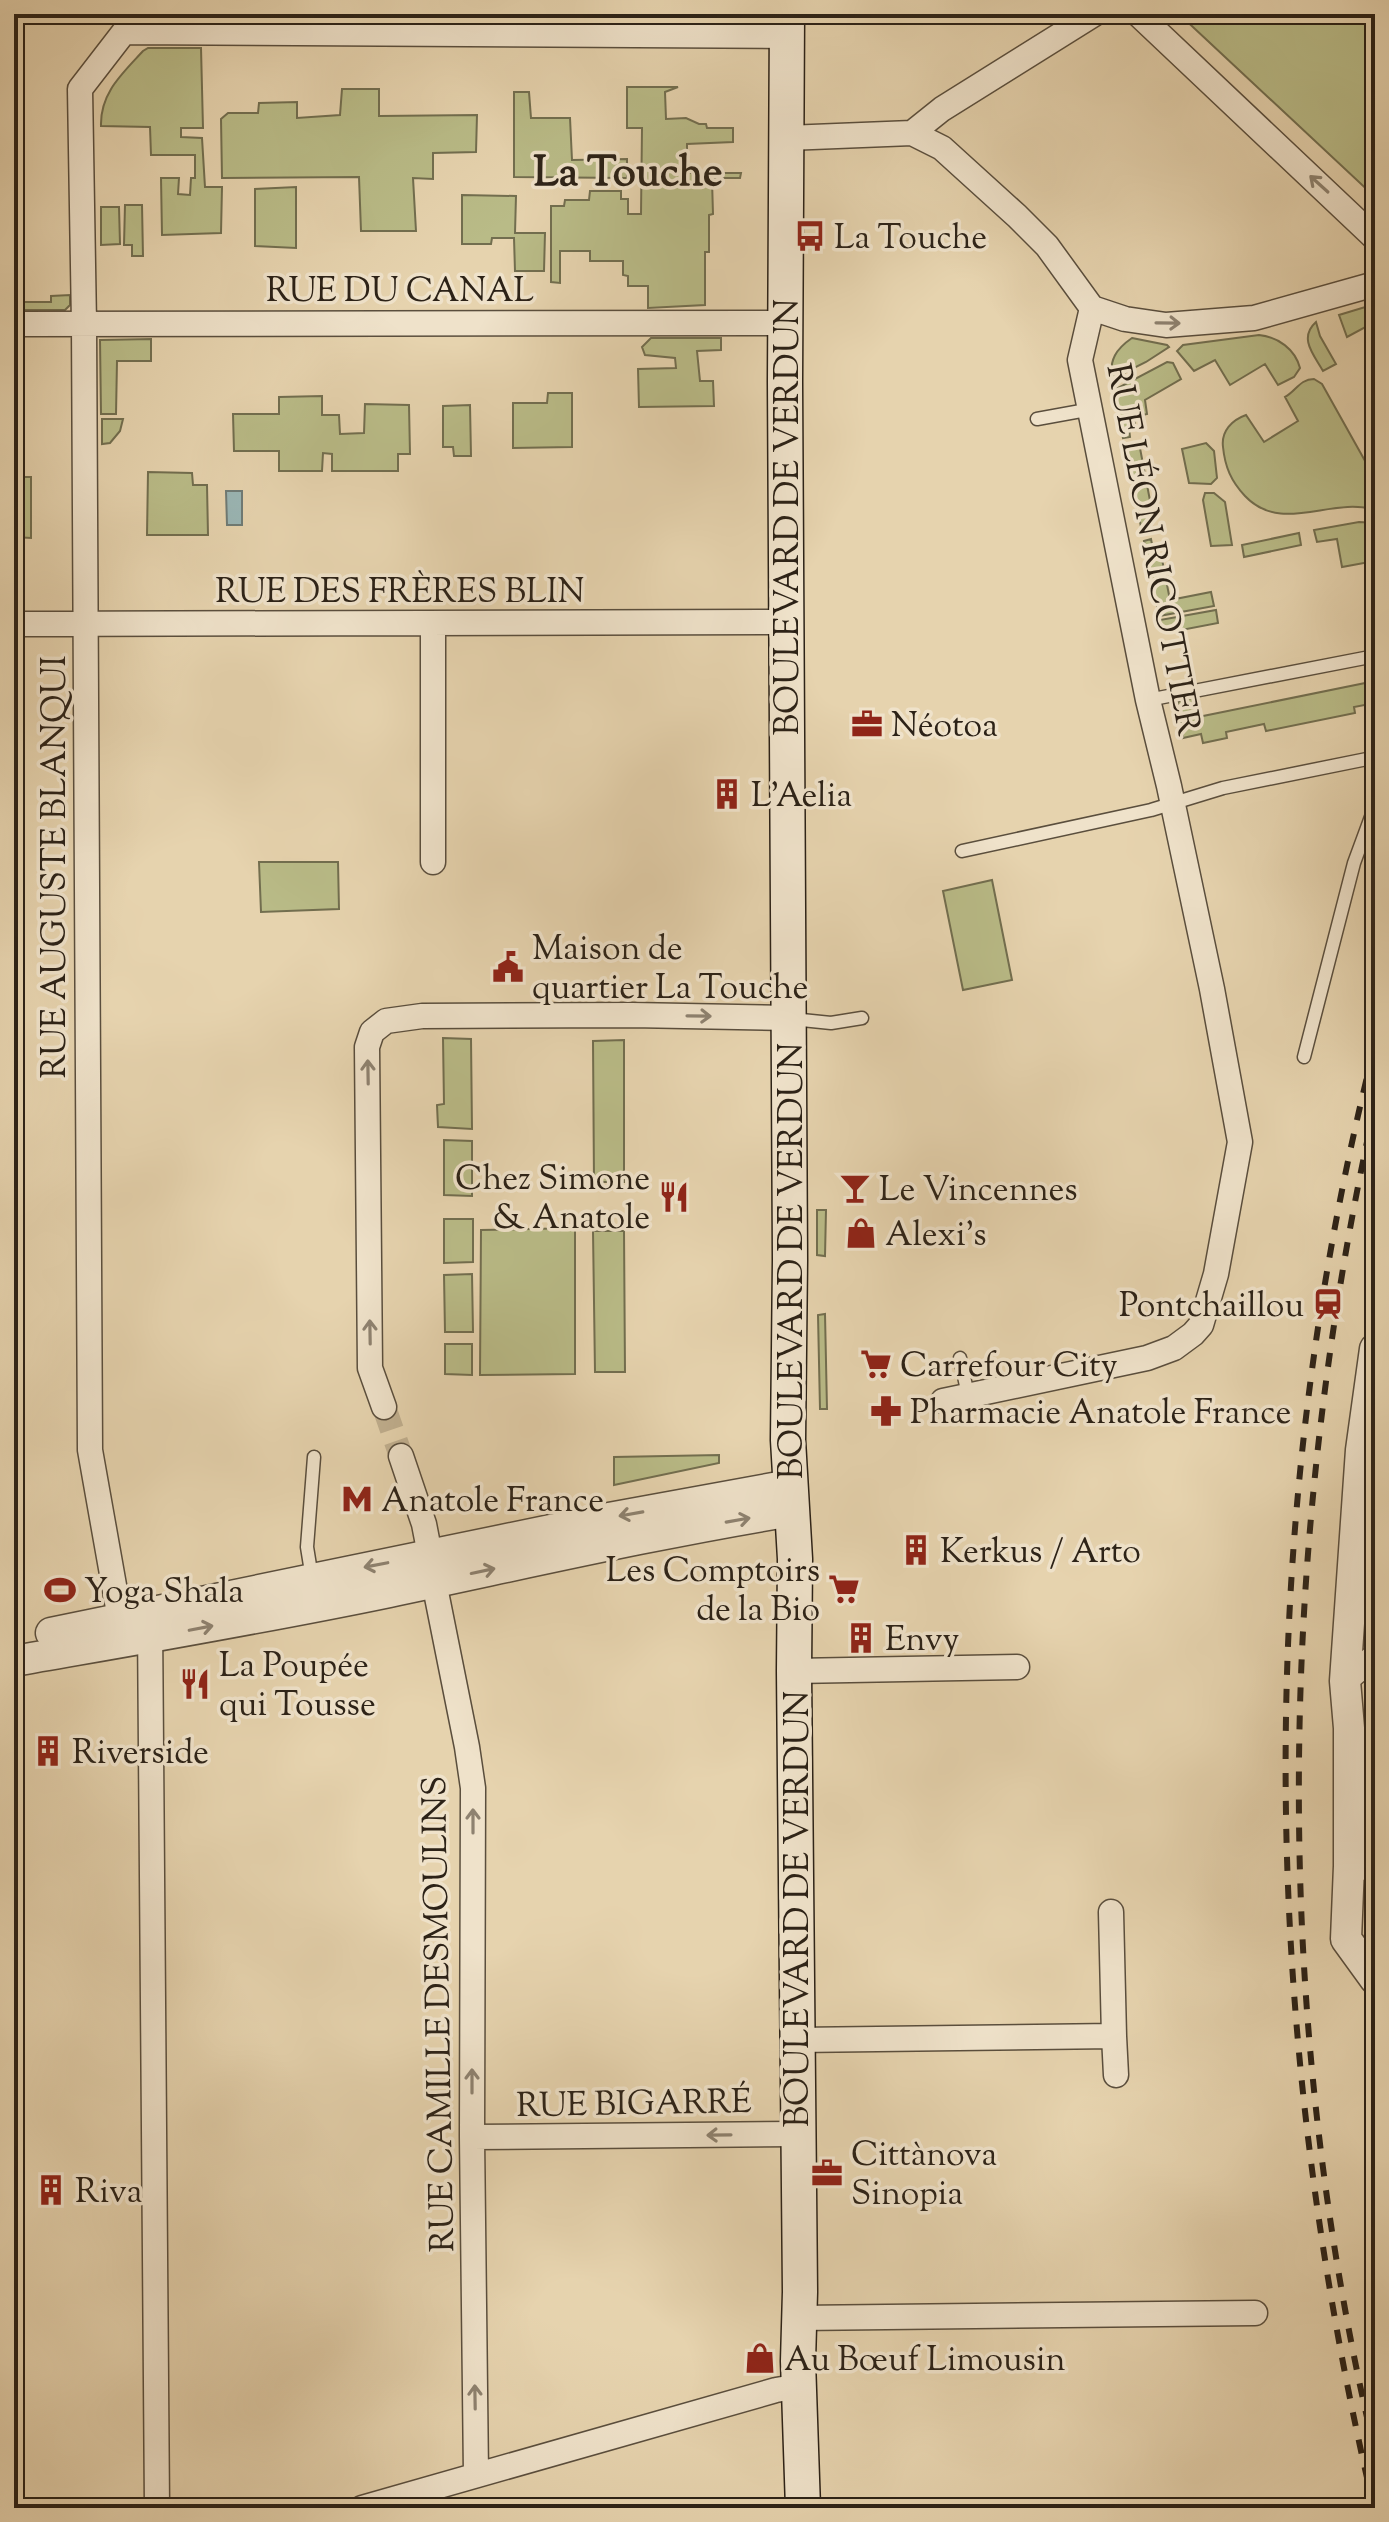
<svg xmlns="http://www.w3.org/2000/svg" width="1389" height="2522" font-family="'Sorts Mill Goudy',serif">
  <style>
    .green { fill: #b9bb87; stroke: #726e4f; stroke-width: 2 }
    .water { fill: #9ab6b5; stroke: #6e7b76; stroke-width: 2 }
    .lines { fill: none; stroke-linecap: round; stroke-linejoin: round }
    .minor-tunnel { stroke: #c1b090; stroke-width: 24; stroke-dasharray: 24 12; stroke-linecap: butt }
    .service-casing { stroke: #5a4e3d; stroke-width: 15 }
    .minor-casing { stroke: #5a4e3d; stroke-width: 27 }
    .tertiary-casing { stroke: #5a4e3d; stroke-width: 33 }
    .secondary-casing { stroke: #2c2217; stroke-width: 37 }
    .service { stroke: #efe2ca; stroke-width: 12 }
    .minor { stroke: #efe2ca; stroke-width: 24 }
    .tertiary { stroke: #efe2ca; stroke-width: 30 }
    .secondary { stroke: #efe2ca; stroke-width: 34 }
    .rail { stroke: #2c2217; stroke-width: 6; stroke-dasharray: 14 14; stroke-linecap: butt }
    .oneway { stroke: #8e8270 }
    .labels { text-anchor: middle; stroke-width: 7; stroke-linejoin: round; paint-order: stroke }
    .poi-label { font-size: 34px; fill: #2c2217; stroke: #efe2ca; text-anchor: start }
    .street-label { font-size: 34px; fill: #2c2217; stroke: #efe2ca }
    .district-label { font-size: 42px; font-weight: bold; fill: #2c2217; stroke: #efe2ca }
  </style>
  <rect width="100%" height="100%" fill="#e6d3ae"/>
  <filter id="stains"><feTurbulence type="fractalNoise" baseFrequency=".0025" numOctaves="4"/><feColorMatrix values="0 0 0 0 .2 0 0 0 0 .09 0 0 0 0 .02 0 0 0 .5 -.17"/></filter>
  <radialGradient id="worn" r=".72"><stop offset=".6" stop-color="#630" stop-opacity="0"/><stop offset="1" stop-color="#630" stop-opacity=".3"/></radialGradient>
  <path class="green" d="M1179,14H1375V197Z
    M148,48H201L203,128H181V137L202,138L205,187H222L221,233L162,235L161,178H179L178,194L190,195L191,178H195V155H151L150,127L101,126C100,93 122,74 143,51Z
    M627,87H678L665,92L666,119L686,118L699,124H706L707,128H733V142L687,144V173H741L740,178H715L712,180L713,214L709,215V252H705V305L648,308V286H628V276L623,275V261H590V251H560V283L551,282V206H564L565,200H589L590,191H621V199H628V214H641L642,128H627Z
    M342,89H379V116L477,115L476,152L433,153V179L413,178L416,231H361L359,177L222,178L221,119L228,113H258L259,103L297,102V118L340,115Z
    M514,92H529L531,118H570L572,160L627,159V178L514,177Z
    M296,187V248L255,246V189Z
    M462,195L516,196L515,233H545L544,271H515L514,238H492L491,244H462Z
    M125,205H142L143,256H132V245H124Z
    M101,207H119L120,244L101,245Z
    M14,273H23V302H51V296L70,295V305L65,310H14Z
    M1375,304V322L1347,337L1339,315Z
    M1316,322L1320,336L1336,364L1323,371C1314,355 1298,338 1316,322Z
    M1259,335C1278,337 1295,349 1300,368L1294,377L1278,385L1265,364L1230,385L1215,360L1194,371L1177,351L1183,345Z
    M651,338H721V350L697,351L700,381H713L714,406L639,407L638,369L676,368L675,358L645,355L642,347Z
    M1132,338L1167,345L1169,347L1146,362L1112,379C1109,360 1116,349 1132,338Z
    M151,339V361H117L116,414H101L100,340Z
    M1167,362L1173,363L1181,379L1145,400L1147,414L1134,417L1135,427L1129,428L1130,437L1123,438L1114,390Z
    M1314,379L1322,384L1369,468L1375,482V510C1331,496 1282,535 1245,496C1231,481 1225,467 1223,447C1221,431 1232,420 1246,415L1264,442L1298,421L1285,397C1296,391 1300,379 1314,379Z
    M548,393H572V447L513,448V403H547Z
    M322,396V415H339L340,434L364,433L365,404L409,405L410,454H398V471H332V454L323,453L322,471H279V451H234L233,414H279V397Z
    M470,405L471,456H454L453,447H443V406Z
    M102,419H123L120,431L110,443L102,444Z
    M1139,443L1152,511L1146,512L1149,530L1142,532L1125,446Z
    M1206,443L1214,451L1217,478L1211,484L1189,483L1182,449Z
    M14,472H23V477H31V538L14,537Z
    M148,472L192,473L193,485H207L208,535H147Z
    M1205,493H1214L1225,502L1232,545L1211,546L1203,500Z
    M1359,522L1375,523V561L1342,567L1337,539L1317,542L1314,530Z
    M1299,533L1301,545L1244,557L1242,545Z
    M1151,539L1154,555L1161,554L1170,600L1211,592L1214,606L1159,616L1144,541Z
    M1216,610L1218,623L1171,632L1161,626L1160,620Z
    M1375,681V703L1354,707L1355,713L1266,731L1264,724L1226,732L1227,738L1203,743L1201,734L1183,738L1178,702L1194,694L1198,717Z
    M259,862H338L339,909L261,912Z
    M992,880L1012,980L963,990L943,891Z
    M443,1038L471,1039L472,1129L438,1127L437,1105L444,1104Z
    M624,1040V1182H594L593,1041Z
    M444,1140L472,1141V1196L444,1195Z
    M817,1210H826L825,1256L817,1255Z
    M444,1219H473V1262L444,1263Z
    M575,1228V1374L480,1375L481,1230Z
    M593,1231H624L625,1372H595Z
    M472,1274L473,1332H445L444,1275Z
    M825,1314L827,1409H820L818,1315Z
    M445,1344H472V1375L445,1374Z
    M719,1455V1463L614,1485V1457Z"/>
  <path class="water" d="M226,491H242V525H227Z"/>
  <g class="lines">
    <path class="minor-tunnel" d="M384,1407L401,1456"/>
    <defs>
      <path id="service" d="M1037,419L1092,409
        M1148,700L1375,656
        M962,851L1151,810L1223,788L1367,759L1375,761
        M792,1019L831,1023L862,1018
        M1304,1057L1354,863L1375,806
        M960,1358L968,1395
        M312,1578L307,1547L314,1457
        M1350,1866L1375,1879"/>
      <path id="minor" d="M1138,14L1375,238
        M912,133L942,148L1017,216L1047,246L1092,308L1125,319L1166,325L1254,318L1375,284
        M912,133L942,109L1094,14
        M787,138L912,133
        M14,324L786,323
        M433,623V862
        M14,624L786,622
        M943,1401L1147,1358L1174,1348L1193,1334L1201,1325L1216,1274L1240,1142L1212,989L1169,786L1148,700L1080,360L1092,308
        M384,1407L370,1368L367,1047L372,1032L386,1021L422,1016L632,1015L789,1018
        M401,1456L424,1524L430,1555
        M434,1582L467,1747L473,1788L472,2137L476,2475
        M150,1622L157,2508
        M123,1636L90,1450L84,324L80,89L124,32L788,36
        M794,1671L1017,1667
        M1345,1681L1375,1656
        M1114,2036L1116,2075
        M797,2040L1114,2036L1111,1912
        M472,2137L797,2134
        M799,2318L1255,2313
        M362,2508L776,2390L800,2386"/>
      <path id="tertiary" d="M1375,1349L1361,1450L1345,1681L1349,1728V1866L1346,1939L1375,1979
        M51,1633L609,1518L790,1485
        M14,1661C139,1639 264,1618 389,1592C523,1564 656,1533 792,1511"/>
      <path id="secondary" d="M787,14L785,382L790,1260L788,1440L795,1559L794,1671L800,2292L798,2361L803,2508"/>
    </defs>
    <use href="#service" class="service-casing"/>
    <use href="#minor" class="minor-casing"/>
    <use href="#tertiary" class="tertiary-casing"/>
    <use href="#secondary" class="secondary-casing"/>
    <use href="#service" class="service"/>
    <use href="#minor" class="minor"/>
    <use href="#tertiary" class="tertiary"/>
    <use href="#secondary" class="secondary"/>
    <path class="rail" d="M1375,1105C1277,1546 1270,2011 1375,2452
      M1374,2508C1260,2025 1252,1528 1375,1045"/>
  </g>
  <defs><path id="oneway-shaft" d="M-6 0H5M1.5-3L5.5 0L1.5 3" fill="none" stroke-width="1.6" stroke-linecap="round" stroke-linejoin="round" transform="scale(2)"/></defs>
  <g class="oneway">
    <use href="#oneway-shaft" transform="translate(1319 184) rotate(-138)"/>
    <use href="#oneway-shaft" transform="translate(1168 323) rotate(1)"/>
    <use href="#oneway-shaft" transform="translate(699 1016) rotate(1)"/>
    <use href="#oneway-shaft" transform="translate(368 1072) rotate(-91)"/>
    <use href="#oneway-shaft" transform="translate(370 1332) rotate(-91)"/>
    <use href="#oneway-shaft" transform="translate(631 1514) rotate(170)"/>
    <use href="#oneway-shaft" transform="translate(738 1520) rotate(-10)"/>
    <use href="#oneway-shaft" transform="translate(376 1565) rotate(169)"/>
    <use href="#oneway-shaft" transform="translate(483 1571) rotate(-12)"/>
    <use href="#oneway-shaft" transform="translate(201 1628) rotate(-11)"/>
    <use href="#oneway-shaft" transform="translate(473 1821) rotate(-90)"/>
    <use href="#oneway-shaft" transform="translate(472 2081) rotate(-90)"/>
    <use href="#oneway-shaft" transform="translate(719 2135) rotate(179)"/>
    <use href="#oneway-shaft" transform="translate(475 2397) rotate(-91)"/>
  </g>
  <defs>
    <symbol id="bus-bare" viewBox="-9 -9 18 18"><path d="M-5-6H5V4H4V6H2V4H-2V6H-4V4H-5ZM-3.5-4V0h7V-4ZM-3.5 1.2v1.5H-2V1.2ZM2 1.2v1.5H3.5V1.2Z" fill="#8f2418" stroke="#efe2ca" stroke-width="2.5" paint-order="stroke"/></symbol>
    <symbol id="office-bare" viewBox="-9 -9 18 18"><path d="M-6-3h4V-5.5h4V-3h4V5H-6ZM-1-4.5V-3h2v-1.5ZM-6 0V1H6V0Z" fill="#8f2418" stroke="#efe2ca" stroke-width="2.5" paint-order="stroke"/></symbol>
    <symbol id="building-bare" viewBox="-9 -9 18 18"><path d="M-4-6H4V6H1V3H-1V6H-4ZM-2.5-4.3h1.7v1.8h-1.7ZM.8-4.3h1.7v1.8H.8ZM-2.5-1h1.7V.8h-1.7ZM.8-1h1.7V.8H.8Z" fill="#8f2418" stroke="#efe2ca" stroke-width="2.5" paint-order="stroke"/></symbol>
    <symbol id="civic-bare" viewBox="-9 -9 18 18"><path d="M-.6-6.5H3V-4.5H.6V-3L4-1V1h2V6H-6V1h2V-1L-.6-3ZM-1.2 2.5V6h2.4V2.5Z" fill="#8f2418" stroke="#efe2ca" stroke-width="2.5" paint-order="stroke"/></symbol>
    <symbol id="bar-bare" viewBox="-9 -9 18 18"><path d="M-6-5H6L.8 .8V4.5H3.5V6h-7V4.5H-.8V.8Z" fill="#8f2418" stroke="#efe2ca" stroke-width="2.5" paint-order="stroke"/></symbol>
    <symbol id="restaurant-bare" viewBox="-9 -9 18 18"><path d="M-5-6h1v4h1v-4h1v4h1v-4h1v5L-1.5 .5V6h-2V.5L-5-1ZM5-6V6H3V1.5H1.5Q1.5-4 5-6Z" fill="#8f2418" stroke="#efe2ca" stroke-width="2.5" paint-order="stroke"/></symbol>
    <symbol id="shop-bare" viewBox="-9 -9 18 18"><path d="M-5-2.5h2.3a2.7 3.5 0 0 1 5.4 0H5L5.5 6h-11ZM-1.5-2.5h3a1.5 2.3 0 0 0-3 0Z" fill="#8f2418" stroke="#efe2ca" stroke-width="2.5" paint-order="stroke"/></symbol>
    <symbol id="station-bare" viewBox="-9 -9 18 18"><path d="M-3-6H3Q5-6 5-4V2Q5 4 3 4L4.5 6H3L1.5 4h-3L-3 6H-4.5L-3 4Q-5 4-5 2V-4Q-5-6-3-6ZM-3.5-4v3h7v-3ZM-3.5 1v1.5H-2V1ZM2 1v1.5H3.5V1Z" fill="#8f2418" stroke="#efe2ca" stroke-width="2.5" paint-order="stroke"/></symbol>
    <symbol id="supermarket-bare" viewBox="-9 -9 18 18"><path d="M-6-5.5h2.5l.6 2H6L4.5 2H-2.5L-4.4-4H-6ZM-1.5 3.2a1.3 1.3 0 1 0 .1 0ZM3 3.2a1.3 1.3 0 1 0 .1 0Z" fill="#8f2418" stroke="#efe2ca" stroke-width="2.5" paint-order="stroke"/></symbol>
    <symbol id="pharmacy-bare" viewBox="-9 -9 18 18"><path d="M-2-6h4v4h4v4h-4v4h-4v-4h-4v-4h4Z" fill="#8f2418" stroke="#efe2ca" stroke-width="2.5" paint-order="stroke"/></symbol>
    <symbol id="metro-bare" viewBox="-9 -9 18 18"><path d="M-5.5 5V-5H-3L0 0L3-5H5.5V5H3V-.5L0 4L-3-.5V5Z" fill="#8f2418" stroke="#efe2ca" stroke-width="2.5" paint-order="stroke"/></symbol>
    <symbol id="stadium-bare" viewBox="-9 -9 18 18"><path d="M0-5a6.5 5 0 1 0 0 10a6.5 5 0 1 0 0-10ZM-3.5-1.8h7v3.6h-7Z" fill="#8f2418" stroke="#efe2ca" stroke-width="2.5" paint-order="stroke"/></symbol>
  </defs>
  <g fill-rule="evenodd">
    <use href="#bus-bare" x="788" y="214" width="44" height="44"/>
    <use href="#office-bare" x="845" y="702" width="44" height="44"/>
    <use href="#building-bare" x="705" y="772" width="44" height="44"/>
    <use href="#civic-bare" x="486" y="945" width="44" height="44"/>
    <use href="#bar-bare" x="833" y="1166" width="44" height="44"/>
    <use href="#restaurant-bare" x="652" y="1175" width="44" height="44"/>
    <use href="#shop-bare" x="839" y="1211" width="44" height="44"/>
    <use href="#station-bare" x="1306" y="1282" width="44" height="44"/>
    <use href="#supermarket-bare" x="854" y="1342" width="44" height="44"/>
    <use href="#pharmacy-bare" x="864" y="1389" width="44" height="44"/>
    <use href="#metro-bare" x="335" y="1477" width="44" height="44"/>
    <use href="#building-bare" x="894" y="1528" width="44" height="44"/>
    <use href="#supermarket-bare" x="822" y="1567" width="44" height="44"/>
    <use href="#stadium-bare" x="38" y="1568" width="44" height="44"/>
    <use href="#building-bare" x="839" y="1616" width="44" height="44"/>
    <use href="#restaurant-bare" x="173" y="1662" width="44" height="44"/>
    <use href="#building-bare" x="26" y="1729" width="44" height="44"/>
    <use href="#office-bare" x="805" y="2151" width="44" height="44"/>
    <use href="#building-bare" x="29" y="2168" width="44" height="44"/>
    <use href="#shop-bare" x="738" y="2336" width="44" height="44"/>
  </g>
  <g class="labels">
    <g class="poi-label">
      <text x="834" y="248">La Touche</text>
      <text x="891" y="736">Néotoa</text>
      <text x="751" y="806">L'Aelia</text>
      <text x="532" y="959">Maison de<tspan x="532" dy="39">quartier La Touche</tspan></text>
      <text x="650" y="1189" text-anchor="end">Chez Simone<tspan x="650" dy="39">&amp; Anatole</tspan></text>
      <text x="879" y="1200">Le Vincennes</text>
      <text x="885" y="1245">Alexi's</text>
      <text x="1304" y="1316" text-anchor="end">Pontchaillou</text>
      <text x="900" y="1376">Carrefour City</text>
      <text x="910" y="1423">Pharmacie Anatole France</text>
      <text x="381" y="1511">Anatole France</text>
      <text x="940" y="1562">Kerkus / Arto</text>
      <text x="820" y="1581" text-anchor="end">Les Comptoirs<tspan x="820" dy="39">de la Bio</tspan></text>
      <text x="84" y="1602">Yoga Shala</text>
      <text x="885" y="1650">Envy</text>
      <text x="219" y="1676">La Poupée<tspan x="219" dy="39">qui Tousse</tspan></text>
      <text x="72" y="1763">Riverside</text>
      <text x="851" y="2165">Cittànova<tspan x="851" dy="39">Sinopia</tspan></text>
      <text x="75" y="2202">Riva</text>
      <text x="784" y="2370">Au Bœuf Limousin</text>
    </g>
    <g class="street-label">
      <text x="400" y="301">RUE DU CANAL</text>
      <text transform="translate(786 517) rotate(-90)" y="12">BOULEVARD DE VERDUN</text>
      <text transform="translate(1155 549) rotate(79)" y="12">RUE LÉON RICOTTIER</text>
      <text x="400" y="602">RUE DES FRÈRES BLIN</text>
      <text transform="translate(53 867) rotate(-90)" y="12">RUE AUGUSTE BLANQUI</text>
      <text transform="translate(790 1261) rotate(-90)" y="12">BOULEVARD DE VERDUN</text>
      <text transform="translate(796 1909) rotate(-90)" y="12">BOULEVARD DE VERDUN</text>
      <text transform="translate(437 2014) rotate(-91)" y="12">RUE CAMILLE DESMOULINS</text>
      <text transform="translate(634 2102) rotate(-1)" y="12">RUE BIGARRÉ</text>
    </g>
    <g class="district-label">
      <text x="628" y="185">La Touche</text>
    </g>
  </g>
  <rect width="1389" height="2522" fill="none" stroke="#e6d3ae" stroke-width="48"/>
  <rect x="16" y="16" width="1357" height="2490" fill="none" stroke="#2c2217" stroke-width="4"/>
  <rect x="24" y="24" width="1341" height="2474" fill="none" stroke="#2c2217" stroke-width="2"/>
  <rect width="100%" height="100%" filter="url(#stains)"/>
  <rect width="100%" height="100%" fill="url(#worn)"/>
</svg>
